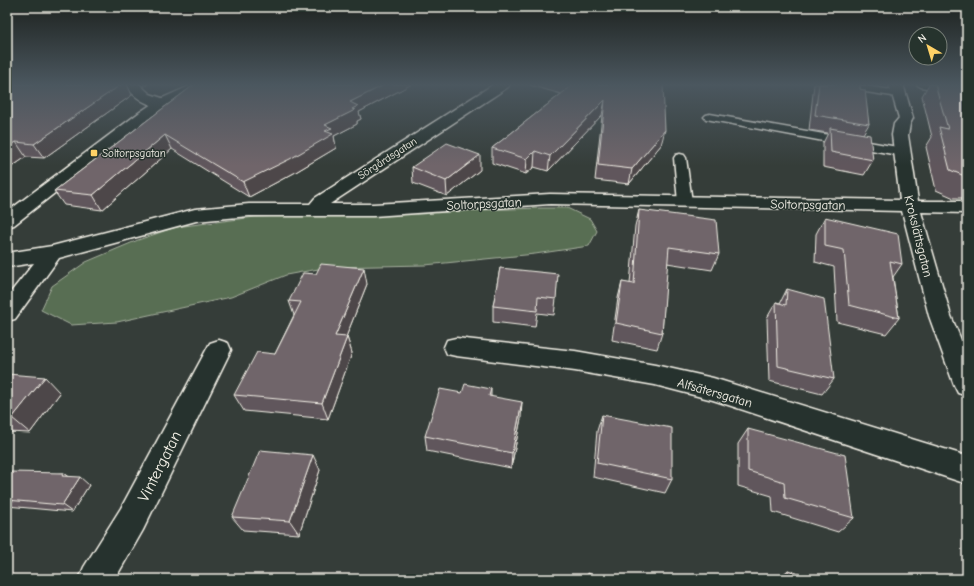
<svg xmlns="http://www.w3.org/2000/svg" width="974" height="586" font-family="'Comic Neue',sans-serif">
  <style>
    .green { fill: #586e53; stroke: #a6b09e }
    .lines { fill: none; stroke-linecap: round; stroke-linejoin: round }
    .lane-casing { stroke: #f4f1e8; stroke-width: 3 }
    .street-casing { stroke: #f4f1e8; stroke-width: 3 }
    .secondary-casing { stroke: #f4f1e8; stroke-width: 3 }
    .lane { fill: #26332d; fill-rule: evenodd }
    .street { fill: #26332d; fill-rule: evenodd }
    .secondary { fill: #26332d; fill-rule: evenodd }
    .wall { fill: #60575b; stroke: #f4f1e8 }
    .shaded-wall { fill: #4e474a; stroke: #f4f1e8 }
    .building { fill: #70656a; stroke: #f4f1e8 }
    .poi-dot { fill: #ffd166; stroke: #26332d; stroke-width: 1.5 }
    .labels { text-anchor: middle; stroke-width: 3; stroke-linejoin: round; paint-order: stroke }
    .far-poi-label { font-size: 11px; fill: #f4f1e8; stroke: #26332d; text-anchor: start }
    .far-street-label { font-size: 11px; fill: #f4f1e8; stroke: #26332d }
    .street-label { font-size: 13px; fill: #f4f1e8; stroke: #26332d }
    .near-street-label { font-size: 16px; fill: #f4f1e8; stroke: #26332d }
  </style>
  <rect width="100%" height="100%" fill="#353d39"/>
  <filter id="ink" filterUnits="userSpaceOnUse"><feTurbulence type="fractalNoise" baseFrequency=".025" numOctaves="2"/><feDisplacementMap in="SourceGraphic" scale="8" xChannelSelector="R" yChannelSelector="G"/><feConvolveMatrix kernelMatrix="1 2 1 2 8 2 1 2 1" color-interpolation-filters="sRGB"/></filter>
  <g filter="url(#ink)">
    <path class="green" d="M542,208H567L590,219L597,231L589,246L535,254L425,265L329,267L286,275L231,297L117,322L71,325L41,310L52,286L86,262L138,240L176,227L255,217Z"/>
    <g class="lines">
      <defs>
        <path id="lane" d="M828,84H852L899,91L904,94L899,97L833,87Z
          M916,84H938L967,89V95L921,87Z
          M710,114L903,148L907,149L909,152L907,155L903,156L706,119L704,117L706,115Z
          M680,154L684,155L686,158L692,202L690,205L685,206L680,205L678,202L674,158L676,155Z"/>
        <path id="street" d="M124,84H139L150,94L168,100L170,103L168,106C152,110 133,97 124,84Z
          M494,84H510L508,87L330,204H373L550,194L900,200L892,135L894,124L899,118L889,84H903L913,118L910,124L908,135L918,201H967V213L921,212L951,316L967,354V396L958,393L954,385L929,316L902,211L550,204L373,216H249L196,221L59,258L15,319L7,321V297L34,263L7,267V253L52,246L195,209L249,204H310L315,198Z
          M456,338L575,351L655,365L713,378L967,456V484L713,400L655,385L575,371L456,356L447,354L444,347L447,340Z
          M219,340L228,343L231,350L143,530L115,579H79L84,567L121,508L210,343Z"/>
        <path id="secondary" d="M194,84H212L210,87L168,106L150,118L14,225L7,227V212L140,112L158,100Z"/>
      </defs>
      <use href="#lane" class="lane-casing"/>
      <use href="#street" class="street-casing"/>
      <use href="#secondary" class="secondary-casing"/>
      <use href="#lane" class="lane"/>
      <use href="#street" class="street"/>
      <use href="#secondary" class="secondary"/>
    </g>
    <path class="wall" d="M195,84H412L359,112L361,119L357,121V124L334,136L336,148L294,173L249,197L172,149L102,210L64,205L54,191Z
      M526,84H663L661,145L629,184L595,180L602,115L548,171L534,167L526,174L492,163V148L561,94Z
      M814,84H860V89L869,124L863,134L873,160L864,175L823,167V143L828,133L809,130Z
      M929,84H967V198H954L936,190L926,147L932,137L922,96Z
      M7,90L132,95L44,158L26,157L7,170Z
      M412,167L480,170L447,196L413,183Z
      M639,210L719,254L712,270L667,263L662,333L657,349L612,340L618,298L622,282L630,284L635,226Z
      M825,217L902,264L893,277L899,318L886,334L837,322L834,267L815,262L816,234Z
      M500,268L556,299L554,315L537,313L535,327L493,322V306Z
      M367,284L346,337H347L352,353L328,419L244,411L234,395L275,354L294,315L289,301Z
      M787,289L834,379L822,394L769,381L767,318L776,302L780,303Z
      M7,374L60,393L30,433L7,432Z
      M491,389V397L521,418L511,468L427,451L425,436L462,393Z
      M602,415L672,479L665,493L593,477L597,431Z
      M748,429L854,518L838,532L773,512L772,496L738,486V444Z
      M320,470L299,534L243,530L232,517Z
      M64,473L68,476L89,485L72,512L7,506V477Z
      M788,570L812,579H778Z"/>
    <path class="shaded-wall" d="M122,84H127L132,95L44,158L34,144Z
      M143,84H148L144,87Z
      M386,84H412L359,112L361,119L357,121V124L334,136L336,148L294,173L249,197L243,182L325,125L350,102Z
      M605,100L602,115L548,171L550,156Z
      M665,130L661,145L629,184L632,169Z
      M165,135L172,149L102,210L93,195Z
      M16,142L26,157L7,170V148Z
      M535,151L534,167L526,174L527,159Z
      M480,155V170L447,196L446,181Z
      M364,268L367,284L340,352L335,336Z
      M347,337L352,353L328,419L322,403Z
      M45,377L60,393L30,433L12,418Z
      M522,402L521,418L511,468L512,453Z
      M313,455L320,470L299,534L290,521Z
      M64,473L73,480L62,476Z
      M80,477L89,485L72,512L62,505Z"/>
    <path class="building" d="M13,84H122L34,144L16,142L7,148V90Z
      M195,84H386L350,102L358,106L352,109L355,110L325,125L332,128L325,131L333,134L290,159L243,182L165,135L93,195L54,191Z
      M574,84H663L665,130L632,169L598,165L605,100L550,156L535,151L527,159L492,148Z
      M819,84H860V89L865,90L869,124L815,115Z
      M935,84H967V177L950,170L939,127L948,129Z
      M830,128L870,135L873,160L831,152Z
      M447,143L480,155L446,181L412,167Z
      M639,210L716,220L719,254L669,247L662,333L616,323L622,282L634,284Z
      M825,217L898,234L902,264L890,261L899,318L849,305L844,250L825,246Z
      M321,264L364,268L335,336L347,337L322,403L234,395L257,352L275,354L301,302L289,301L303,273L316,274Z
      M500,268L558,274L556,299L538,297L537,311L493,306Z
      M787,289L824,299L834,379L778,366L776,302L786,305Z
      M7,374L45,377L12,418L7,417Z
      M465,384L491,389L489,396L522,402L512,453L425,436L440,389L462,393Z
      M602,415L672,428V479L597,463Z
      M748,429L845,455L854,518L785,498L784,482L748,471Z
      M260,450L313,455L290,521L232,517Z
      M11,472L64,473L62,476L80,477L62,505L7,500V477Z
      M788,570L812,579H788Z
      M588,573L602,579H587Z"/>
  </g>
  <linearGradient id="sky" x2="0" y2="1"><stop stop-color="#1d221f"/><stop offset="0.51" stop-color="#4b575f"/><stop offset="1" stop-color="#4b575f" stop-opacity="0"/></linearGradient>
  <rect width="974" height="166" fill="url(#sky)"/>
  <rect class="poi-dot" x="90" y="149" width="8" height="8" rx="2"/>
  <g class="labels">
    <g class="far-poi-label">
      <text x="102" y="157">Soltorpsgatan</text>
    </g>
    <g class="far-street-label">
      <text transform="translate(387 158) rotate(-33)" y="4">Sörgårdsgatan</text>
    </g>
    <g class="street-label">
      <text transform="translate(484 203) rotate(-3)" y="5">Soltorpsgatan</text>
      <text transform="translate(808 204) rotate(1)" y="5">Soltorpsgatan</text>
      <text transform="translate(919 236) rotate(76)" y="5">Krokslättsgatan</text>
      <text transform="translate(715 392) rotate(16)" y="5">Alfsätersgatan</text>
    </g>
    <g class="near-street-label">
      <text transform="translate(159 466) rotate(-63)" y="6">Vintergatan</text>
    </g>
  </g>
  <rect width="974" height="586" fill="none" stroke="#26332d" stroke-width="24"/>
  <rect x="12" y="12" width="950" height="562" fill="none" stroke="#f4f1e8" stroke-width="1.5" filter="url(#ink)"/>
  <g transform="translate(928 46) rotate(322)"><circle r="19" fill="#26332d" stroke="#787f78"/>
  <path d="M0-3L7 15L0 10L-7 15Z" fill="#ffd166"/>
  <text y="-6" font-size="11" font-weight="bold" text-anchor="middle" fill="#f4f1e8">N</text>
  </g>
</svg>
